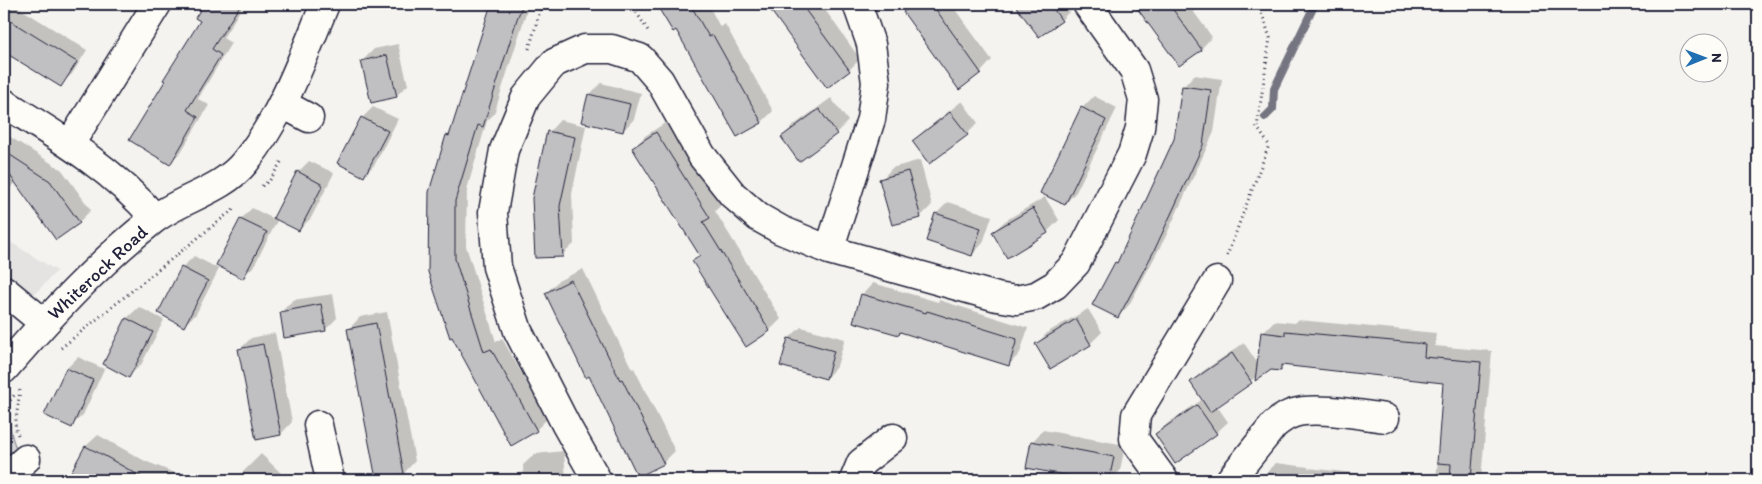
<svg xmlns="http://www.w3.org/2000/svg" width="1762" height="484" font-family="Itim,sans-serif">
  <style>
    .built { fill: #e4e3e2 }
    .green { fill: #d5d4d5; stroke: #7c7b88 }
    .shadow { fill: #0003 }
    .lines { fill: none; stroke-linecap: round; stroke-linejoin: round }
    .stream { stroke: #757582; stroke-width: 8 }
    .building { fill: #c0bfc2; stroke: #22223b }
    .minor-casing { stroke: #22223b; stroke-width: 31 }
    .path { stroke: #22223b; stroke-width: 3; stroke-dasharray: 1 4; stroke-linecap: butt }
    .minor { stroke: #fdfcf7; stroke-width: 28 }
    .labels { text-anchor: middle; stroke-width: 4; stroke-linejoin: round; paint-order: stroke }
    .street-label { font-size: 19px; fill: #22223b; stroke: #fdfcf7 }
  </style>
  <rect width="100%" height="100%" fill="#f4f3ef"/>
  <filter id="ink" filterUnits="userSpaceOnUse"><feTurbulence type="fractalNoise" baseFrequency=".02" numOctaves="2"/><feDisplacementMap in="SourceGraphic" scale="10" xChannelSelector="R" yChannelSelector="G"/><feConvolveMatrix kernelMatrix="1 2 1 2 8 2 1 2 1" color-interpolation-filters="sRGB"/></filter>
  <g filter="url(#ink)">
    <path class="built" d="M4,238L57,271L4,325Z"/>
    <path class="green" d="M10,413C10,428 11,438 18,452L4,464V420Z"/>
    <path class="shadow" d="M4,4H13L87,50L72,74L60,85L4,49Z
      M205,4H244L223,38L231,43L198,99L209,105L181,152L169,163L201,20L197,18Z
      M370,4H393L384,13Z
      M493,4H529L494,114L487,121L467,189L466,246L496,342L502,338L547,419L536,430L452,336L447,136L452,130Z
      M658,4H708L720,27L725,24L773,111L762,122L737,136L677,28L673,31Z
      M780,4H821L860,59L849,70L773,11Z
      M913,4H951L992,60L981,72L959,88L905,12Z
      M1016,4H1069L1073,8L1061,20L1039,36Z
      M1135,4H1188L1212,37L1201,49L1179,64Z
      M398,44L408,85L396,96L362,61L374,49Z
      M1194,75L1222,79L1214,132L1165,238L1129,305L1118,317L1116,263L1121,257L1175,139L1183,87Z
      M601,83L641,93L634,119L623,131L589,95Z
      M1094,96L1117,108L1076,192L1065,204L1082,108Z
      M831,98L848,121L836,133L782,137L794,125Z
      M962,101L978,123L967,134L913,141L925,130Z
      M373,107L398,119L375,164L364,176L362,118Z
      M560,120L586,126L572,194L574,244L562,255L549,132Z
      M668,121L721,205L715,211L781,319L770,330L746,345L694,261L700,255L634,148L645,136Z
      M4,133L62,170L91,210L79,222L57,238L16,182L10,188L4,185Z
      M920,160L932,205L920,217L881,180L892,168Z
      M309,161L334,173L311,218L299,230L278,219L254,266L243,277L241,219L252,208L274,219L298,172Z
      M1045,197L1059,220L1047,232L1007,256L993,232L1005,221Z
      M948,202L992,216L983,243L972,255L936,214Z
      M194,256L219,269L196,314L184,325L182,268Z
      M583,269L632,369L634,368L675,451L663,463L589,375L546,293L558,281Z
      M873,283L938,302L939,300L1028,328L1020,353L1009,365L901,331L899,334L862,295Z
      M333,294L337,318L325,330L281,312L293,300Z
      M139,307L164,320L141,365L129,376L104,364L127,318Z
      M1088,309L1102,332L1090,344H1037L1048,332Z
      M387,312L415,461L404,473L377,478L349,329L360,317Z
      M1298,320L1436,333L1435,346L1492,351L1481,480H1436L1445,382L1285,365L1280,369L1271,368L1257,376L1217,406L1228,422L1216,433L1156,434L1168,423L1203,399L1191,382L1203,371L1244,343L1258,364L1262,333L1274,321L1295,323Z
      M801,327L845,339L837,366L826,378L789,338Z
      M275,333L292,422L281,434L240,349L251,338Z
      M78,357L104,369L83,415L71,426L67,368Z
      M1043,430L1125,445L1120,471L1110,480H1098L1027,467L1032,442Z
      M98,435L145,461L192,480H88L72,471L86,446Z
      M564,451L566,480H524L523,465L535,454Z
      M261,454L281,473L274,480H235Z
      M1276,463L1308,467V468L1419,480H1263L1264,475Z"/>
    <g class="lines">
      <path class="stream" d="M1265,117L1273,109L1274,89L1315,4"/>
    </g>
    <path class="building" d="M204,4H241L212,49L221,55L187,110L198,117L170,165L129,140L165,81L163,80L200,21L195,18Z
      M491,4H523L517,19L483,127L478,125L455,201V259L484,352L491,349L537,431L511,446L452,337L450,338L428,272L429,192L446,135L449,136Z
      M656,4H690L709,37L713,35L762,123L737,137L676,30L673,32Z
      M766,4H801L850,71L827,88Z
      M915,4H932L981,73L959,90L903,12Z
      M1014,4H1050L1062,21L1039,37Z
      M1134,4H1169L1202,50L1179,66Z
      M4,17L77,62L61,87L4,52Z
      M387,55L397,97L371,103L361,61Z
      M1182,86L1211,90L1203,145L1154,251L1118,318L1092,305L1115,262L1117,263L1174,139Z
      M588,94L630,104L623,132L581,122Z
      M1081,107L1106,120L1065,205L1040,193Z
      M819,109L837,134L799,162L781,137Z
      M950,112L968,135L929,164L912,141Z
      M361,117L388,131L364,177L337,163Z
      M547,131L575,137L560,206L563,257L535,258L532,198Z
      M656,132L710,218L703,222L770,331L746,347L692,261L700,256L632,148Z
      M4,151L50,181L80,223L56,240L4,167Z
      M297,171L323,185L299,231L273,218Z
      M908,171L921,218L892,225L879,179Z
      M1033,208L1048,233L1007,258L992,232Z
      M935,213L981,228L972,256L926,241Z
      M240,219L267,232L243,279L216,265Z
      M181,267L208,281L184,327L158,313Z
      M571,280L620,380L622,379L664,464L638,477L589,376L586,378L545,293Z
      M861,294L926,313L927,311L1017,339L1009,366L900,332L899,335L853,322Z
      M321,304L326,331L284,338L280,312Z
      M126,318L153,332L129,378L103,364Z
      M1076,319L1091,345L1050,369L1035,344Z
      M376,323L404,474L376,479L347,329Z
      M1285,331L1425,344L1424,357L1481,362L1471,480H1450L1451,464L1437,463L1443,383L1281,365V371L1271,370L1255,381L1261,332L1285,335Z
      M788,338L834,351L826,379L780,366Z
      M263,344L281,435L256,440L238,349Z
      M1232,353L1252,383L1210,412L1190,382Z
      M66,368L93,380L72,428L44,415Z
      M1197,405L1217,434L1175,464L1155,434Z
      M1031,441L1114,457L1109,480H1092L1026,468Z
      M85,446L103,455L147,480H85L71,472Z"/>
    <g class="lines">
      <defs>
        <path id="minor" d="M857,4L871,44L876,83L871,119L829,250L997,297L1016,300L1036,296L1055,285L1076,263L1132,154L1140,128L1143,99L1134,70L1087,4
          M4,103C60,138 111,168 155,218
          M283,104L309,118
          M70,144L157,4
          M4,290L44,323
          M4,369C50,316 97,264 153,220C181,198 222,191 245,162C283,115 302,59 325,4
          M318,425L330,480
          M4,478L26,459
          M597,480L566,425L518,331L497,267L493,212L504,150L526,97L554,63L585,49H612L640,58L660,81L702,156L733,195L758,217L781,230L829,250
          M854,480L861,463L893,438
          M1164,480L1134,439L1136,415L1217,281
          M1230,480L1274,425C1280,420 1287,415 1294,413C1314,406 1363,415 1385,418"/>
      </defs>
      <use href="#minor" class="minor-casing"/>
      <path class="path" d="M631,4L649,32
        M529,49L542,4
        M262,186L270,180L281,162
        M1227,256L1269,145L1257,127L1270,38L1259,4
        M61,348L235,208
        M4,408L16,393
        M18,435L15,427L20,390"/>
      <use href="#minor" class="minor"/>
    </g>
  </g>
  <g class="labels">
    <g class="street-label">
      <text transform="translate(97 272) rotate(-43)" y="7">Whiterock Road</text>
    </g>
  </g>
  <rect width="1762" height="484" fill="none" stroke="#fdfcf7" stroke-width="20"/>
  <rect x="10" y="10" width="1742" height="464" fill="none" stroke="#22223b" stroke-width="2" filter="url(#ink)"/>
  <g transform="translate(1704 58) rotate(89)"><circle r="24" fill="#fdfcf7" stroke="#a5a5ac"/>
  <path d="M0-4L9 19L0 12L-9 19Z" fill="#1f6fb2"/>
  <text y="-8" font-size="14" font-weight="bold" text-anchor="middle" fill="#22223b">N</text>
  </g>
</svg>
